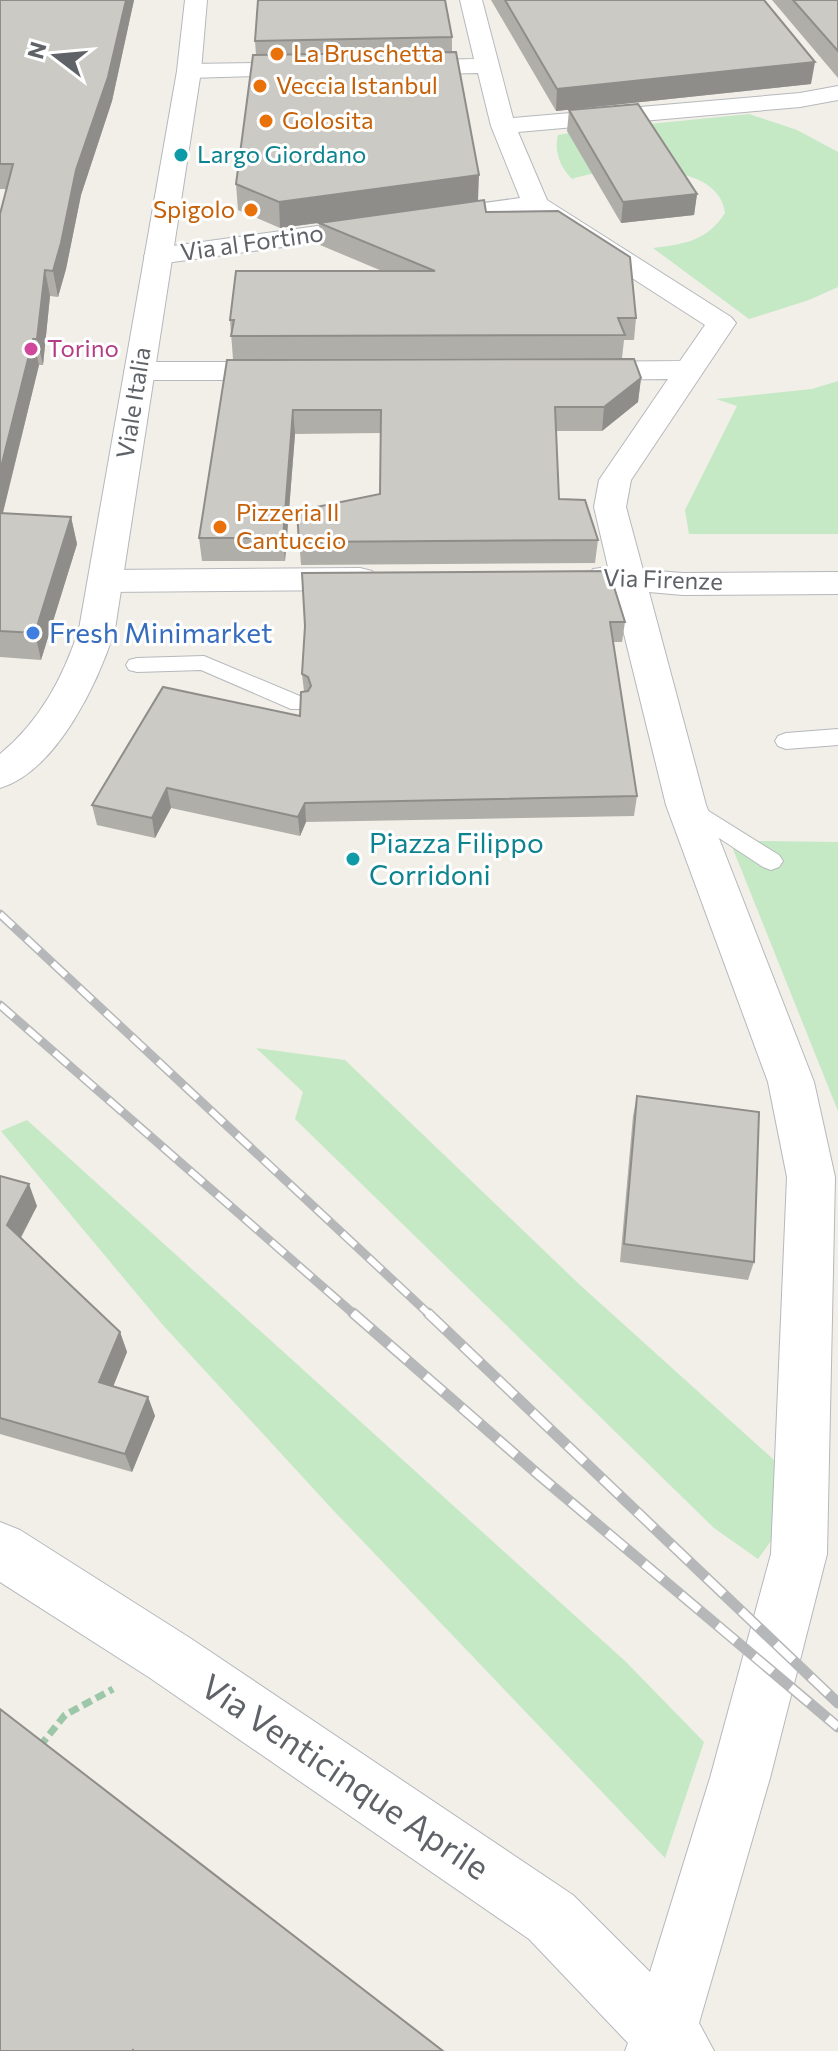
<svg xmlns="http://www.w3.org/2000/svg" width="838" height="2051" font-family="Commissioner,sans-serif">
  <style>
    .green { fill: #c5e8c5 }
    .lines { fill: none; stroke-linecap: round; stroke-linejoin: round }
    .service-casing { stroke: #b5b8bc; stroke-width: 2 }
    .minor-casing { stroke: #b5b8bc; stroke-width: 2 }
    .tertiary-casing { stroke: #b5b8bc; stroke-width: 2 }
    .path { stroke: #9cc7a9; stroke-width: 7; stroke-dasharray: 10 5; stroke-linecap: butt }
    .service { fill: #fff; fill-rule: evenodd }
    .minor { fill: #fff; fill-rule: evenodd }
    .tertiary { fill: #fff; fill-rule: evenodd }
    .rail-far1-casing { stroke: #b6b7b8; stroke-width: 9 }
    .rail-casing { stroke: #b6b7b8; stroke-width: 11 }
    .rail-far1 { stroke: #fff; stroke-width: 6; stroke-dasharray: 18; stroke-linecap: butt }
    .rail { stroke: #fff; stroke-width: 8; stroke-dasharray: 24; stroke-linecap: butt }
    .wall { fill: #afaea9 }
    .shaded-wall { fill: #8f8d8a }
    .building { fill: #cccac5; stroke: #8f8d8a; stroke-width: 2 }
    .food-dot { fill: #e8710a; stroke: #fff; stroke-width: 3 }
    .culture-dot { fill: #0f9aa8; stroke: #fff; stroke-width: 3 }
    .hotel-dot { fill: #d1479c; stroke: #fff; stroke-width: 3 }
    .shop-dot { fill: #3f7fe0; stroke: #fff; stroke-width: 3 }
    .labels { text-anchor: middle; stroke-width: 6; stroke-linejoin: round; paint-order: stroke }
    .far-food-label { font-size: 24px; fill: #c56008; stroke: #fff; text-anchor: start }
    .far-culture-label { font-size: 24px; fill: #0d838f; stroke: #fff; text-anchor: start }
    .far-street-label { font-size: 24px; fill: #5f6368; stroke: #fff }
    .far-hotel-label { font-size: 24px; fill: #b23c85; stroke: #fff; text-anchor: start }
    .shop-label { font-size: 28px; fill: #366cbe; stroke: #fff; text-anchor: start }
    .culture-label { font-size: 28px; fill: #0d838f; stroke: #fff; text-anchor: start }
    .near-street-label { font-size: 34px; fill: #5f6368; stroke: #fff }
  </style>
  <rect width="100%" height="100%" fill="#f1efe8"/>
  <path class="green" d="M749,114L797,130L838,152V287L809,300L749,319L653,248C685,244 707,241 725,213C719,158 610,166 572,179C560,167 554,151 558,135L580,131Z
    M838,381V534H689L685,510L737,406L716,399L812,389Z
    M760,841L838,842V1111L731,844Z
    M256,1048L345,1060L580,1285L773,1459L788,1489L778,1531L758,1559L714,1528L295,1119L303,1092Z
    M27,1120L625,1661L704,1742L665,1858L333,1510L162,1324L1,1131Z"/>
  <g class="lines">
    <defs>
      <path id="service" d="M204,656L307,699L310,704L307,709H291L201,670L137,672L129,670L126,665L129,660L137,658Z
        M838,729V745L786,749L778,746L775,741L778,736L786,733Z
        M686,797L779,855L783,861L779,867L771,870L763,867L678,811L674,805L678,799Z"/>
      <path id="minor" d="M460,0H482L513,118L800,93L838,86V100L800,107L518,132L547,200L731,317L736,323L631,480L626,507L643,570L683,573L838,572V594L683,595L649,592L706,805L814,1082L835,1177L827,1554L770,1778L699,2023L714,2051H625L628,2043L529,1939L150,1678L0,1582V1522L20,1530L190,1638L573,1895L650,1972L710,1778L771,1554L787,1177L768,1082L666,805L613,589L593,585L588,577L593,569L608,567L594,507L599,480L668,379L580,380L569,377L565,371L569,365L580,362L680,361L705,325L531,213L158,264L148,262L144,256L148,250L158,248L520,198L491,126L478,73L399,75L391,73L387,68L391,63L399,61L474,59Z
        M310,62L318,64L322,69L318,74L189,78L181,76L177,71L181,66L189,64Z
        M139,362H283L294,365L298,371L294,377L283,380H139L128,377L124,371L128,365Z
        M360,568L372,571L377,579L372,587L360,590L105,592L93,589L88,581L93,573L105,570Z"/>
      <path id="tertiary" d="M185,0H207L201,71L115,629C99,681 57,771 0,788V754C40,721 63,678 79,629L177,71Z"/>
    </defs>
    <use href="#service" class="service-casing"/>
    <use href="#minor" class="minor-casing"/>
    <use href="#tertiary" class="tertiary-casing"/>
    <path class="path" d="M40,1746L65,1715L113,1689"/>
    <use href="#service" class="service"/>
    <use href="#minor" class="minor"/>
    <use href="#tertiary" class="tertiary"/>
    <defs>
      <path id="rail-far1" d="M0,914L430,1315
        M0,1005L355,1315"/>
      <path id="rail" d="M353,1313L540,1476L838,1727
        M428,1313L838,1703"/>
    </defs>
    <use href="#rail-far1" class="rail-far1-casing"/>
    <use href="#rail" class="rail-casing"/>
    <use href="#rail-far1" class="rail-far1"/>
    <use href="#rail" class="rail"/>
  </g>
  <path class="wall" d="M0,0H134L112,101L81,195L66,269L58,297L50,296L43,365H39L3,513L71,517L77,544L41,660L0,657V214L7,189H0Z
    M491,0H764L811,84L556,111Z
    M772,0H838V78Z
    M452,37V52L478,201L486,212L636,318L634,340H624L622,358L233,359L230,320L382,271L320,245L319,223L280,228L238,210L236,184L256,55L255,41Z
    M569,110L697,194L694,215L621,223L567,131Z
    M227,360L641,378L638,402L602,431H556L559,499L598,540L595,563L301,565L297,511L380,494L381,433L295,434L285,561H202L199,538Z
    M625,622L622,642H613L637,796L634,816L306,822L300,836L171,808L155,838L97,825L92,805L300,716L304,691L302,674L305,626Z
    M637,1096L754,1262L748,1280L620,1262L633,1116Z
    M0,1176L37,1206L21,1238L120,1332L127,1352L113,1386L148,1397L155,1416L132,1472L0,1434Z"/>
  <path class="shaded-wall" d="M126,0H134L112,101L81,195L66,269L58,297L53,271L76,170Z
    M815,62L811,84L556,111L557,89Z
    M479,175L478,201L280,228L279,202Z
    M697,194L694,215L621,223L623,202Z
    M45,270L50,296L43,365L37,339Z
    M33,339L39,365L0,524V471Z
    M641,378L638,402L602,431L604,407Z
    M293,410L295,434L285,561L283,538Z
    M71,517L77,544L41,660L35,633Z
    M167,788L171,808L155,838L152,818Z
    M305,803L306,822L300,836L298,817Z
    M29,1184L37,1206L16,1246L7,1225Z
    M120,1332L127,1352L107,1402L99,1382Z
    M148,1397L155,1416L132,1472L125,1454Z"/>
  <path class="building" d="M0,0H126L108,77L76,170L61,243L53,271L45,270L37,339H33L0,471V214L13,164H0Z
    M258,0H445L452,37L255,41Z
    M505,0H764L815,62L557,89Z
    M793,0H838V51Z
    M456,52L479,175L279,202L236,184L253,55Z
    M638,104L697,194L623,202L569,110Z
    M484,200L486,212L558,211L630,257L636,318H618L625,335L231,336L234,320H230L236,271H435L319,223Z
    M634,359L641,378L604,407H555L559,499L585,500L598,540L299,542L297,511L380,494L381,410H293L283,538H199L227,360Z
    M0,513L71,517L35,633L0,631Z
    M609,571L625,622H610L637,796L305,803L298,817L167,788L152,818L92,805L163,687L300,716L301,692L308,691L311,686L308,677L302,674L305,626L302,573Z
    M637,1096L759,1112L754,1262L624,1244Z
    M0,1176L29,1184L7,1225L120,1332L99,1382L148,1397L125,1454L0,1418Z
    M0,1709L443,2051H134L133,2050L132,2051H0Z"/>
  <g class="food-dot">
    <circle cx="277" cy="54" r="8"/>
    <circle cx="260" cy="86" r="8"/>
    <circle cx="266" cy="121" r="8"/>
    <circle cx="251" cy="210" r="8"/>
    <circle cx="220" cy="527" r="8"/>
  </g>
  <g class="culture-dot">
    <circle cx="181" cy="155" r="8"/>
    <circle cx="353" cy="859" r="8"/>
  </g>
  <circle class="hotel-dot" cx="31" cy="349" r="8"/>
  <circle class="shop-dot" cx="33" cy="633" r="8"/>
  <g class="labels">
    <g class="far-food-label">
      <text x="293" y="62">La Bruschetta</text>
      <text x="276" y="94">Veccia Istanbul</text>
      <text x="282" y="129">Golosita</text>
      <text x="235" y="218" text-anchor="end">Spigolo</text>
      <text x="236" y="521">Pizzeria Il<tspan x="236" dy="28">Cantuccio</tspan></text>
    </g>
    <g class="far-culture-label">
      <text x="197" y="163">Largo Giordano</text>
    </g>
    <g class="far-street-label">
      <text transform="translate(252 243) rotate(-8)" y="8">Via al Fortino</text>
      <text transform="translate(134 403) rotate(-81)" y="8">Viale Italia</text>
      <text transform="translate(663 580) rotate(2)" y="8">Via Firenze</text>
    </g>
    <g class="far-hotel-label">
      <text x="47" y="357">Torino</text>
    </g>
    <g class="shop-label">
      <text x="49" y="643">Fresh Minimarket</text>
    </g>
    <g class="culture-label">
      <text x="369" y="853">Piazza Filippo<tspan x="369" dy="32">Corridoni</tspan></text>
    </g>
    <g class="near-street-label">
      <text transform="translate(345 1777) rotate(34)" y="12">Via Venticinque Aprile</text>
    </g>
  </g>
  <g transform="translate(56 56) rotate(286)" stroke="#ffffff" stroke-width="6" paint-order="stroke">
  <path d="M0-6L14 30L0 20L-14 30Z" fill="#5f6368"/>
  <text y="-12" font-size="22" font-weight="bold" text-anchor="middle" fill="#5f6368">N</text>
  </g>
</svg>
